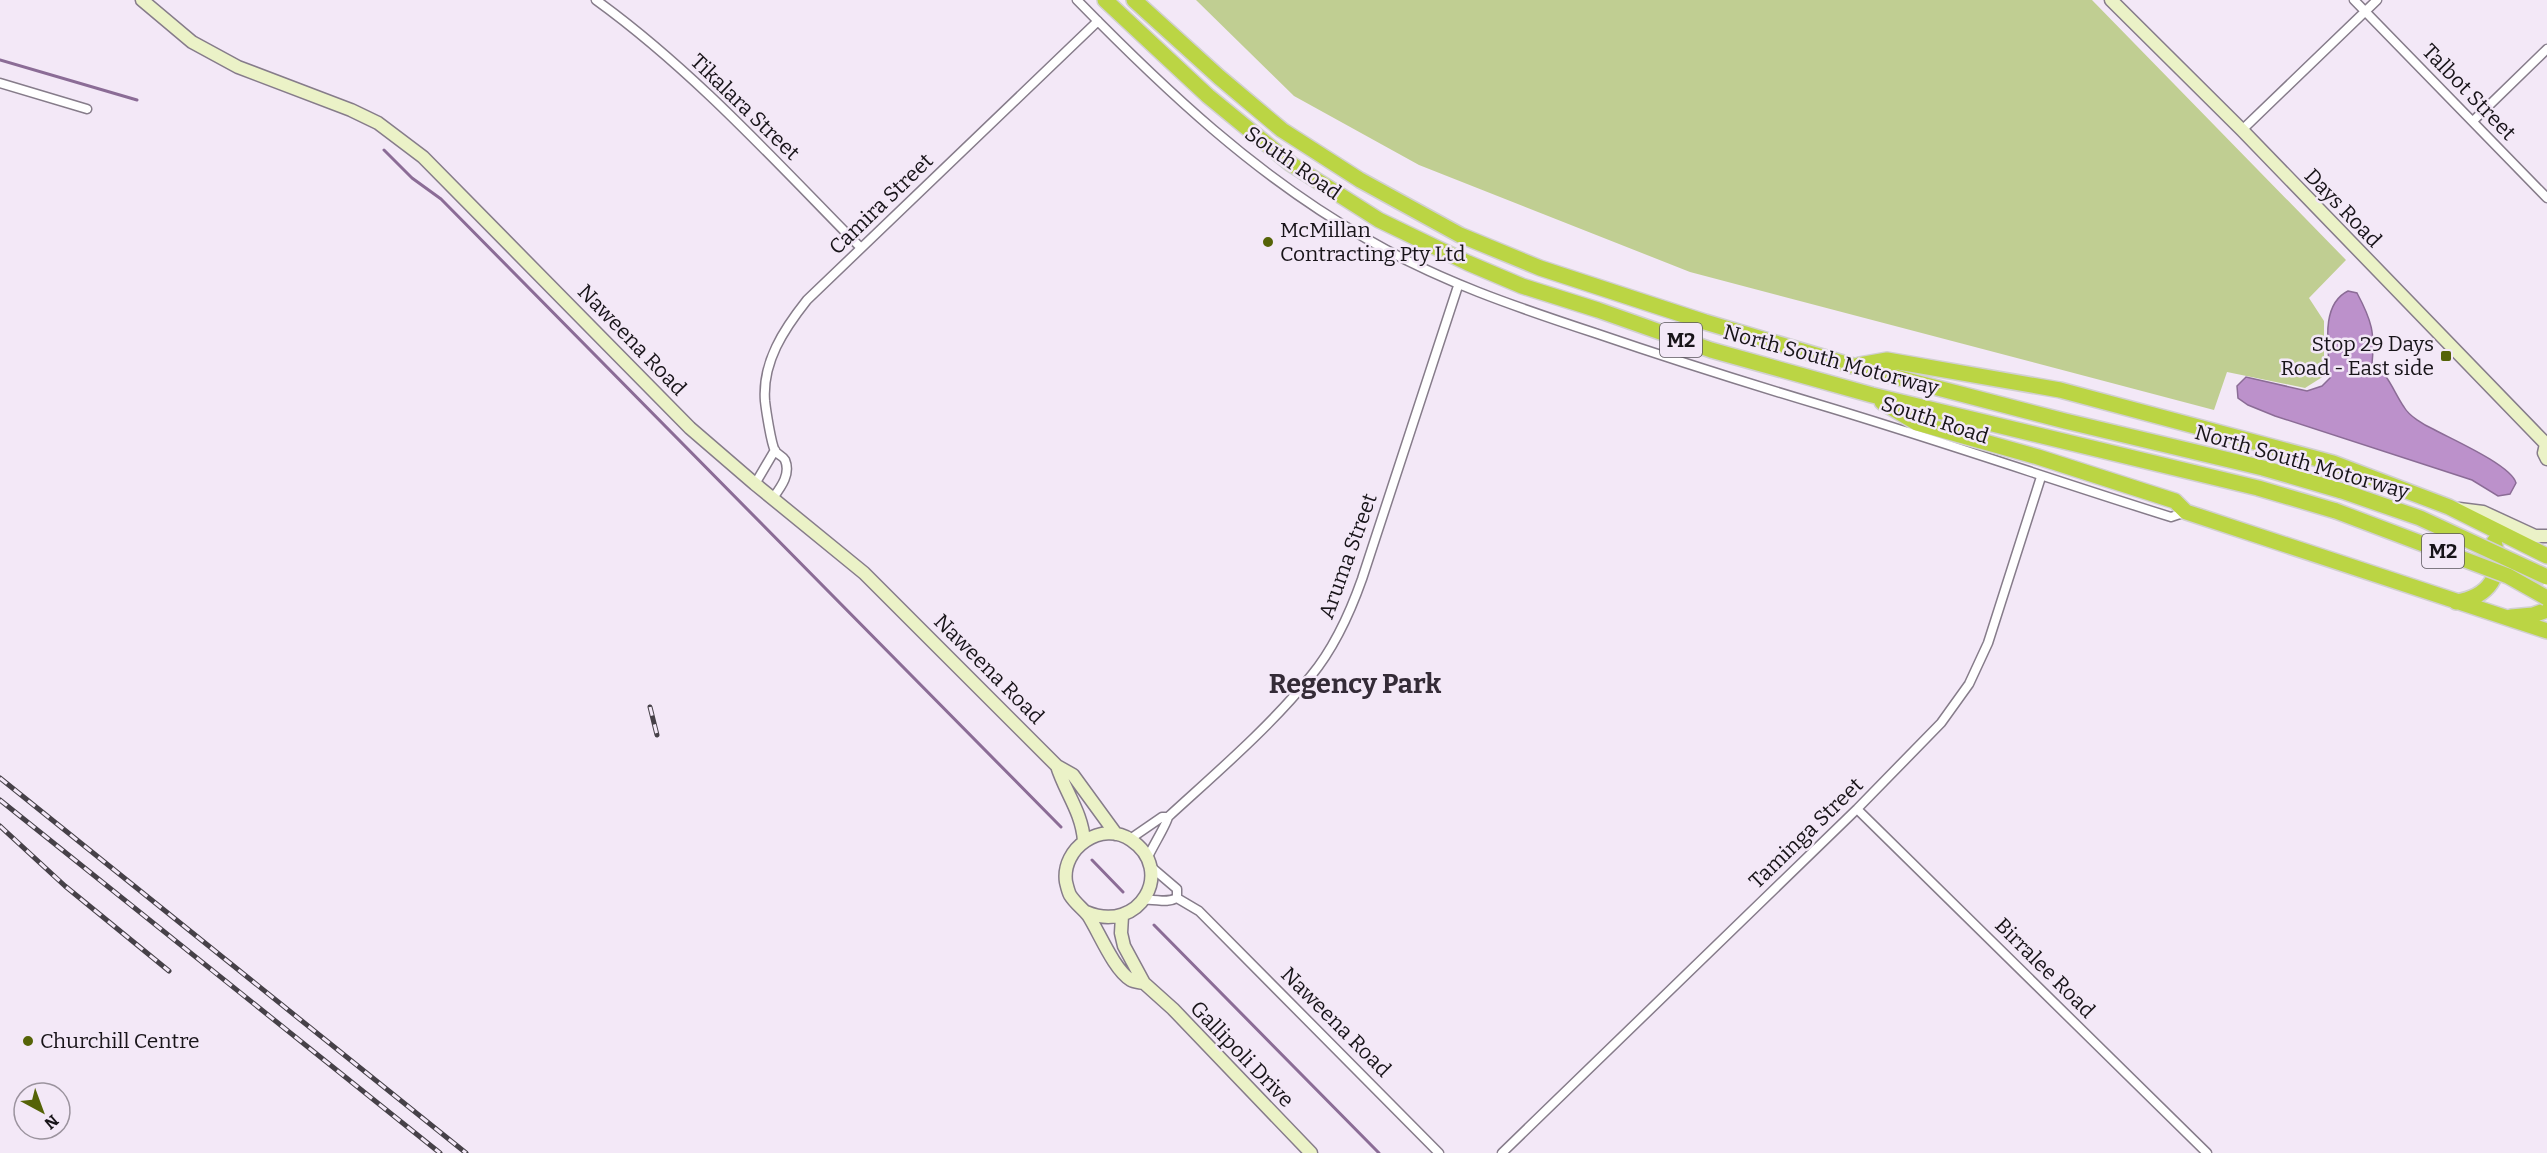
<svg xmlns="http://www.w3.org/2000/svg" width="2547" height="1153" font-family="Bitter,serif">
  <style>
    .green { fill: #c0ce92 }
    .water { fill: #bc91cb; stroke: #8b6c96; stroke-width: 1.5 }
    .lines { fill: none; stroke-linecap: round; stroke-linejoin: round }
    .stream { stroke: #8b6c96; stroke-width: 3 }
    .street-casing { stroke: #867c8a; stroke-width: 11 }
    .secondary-casing { stroke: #867c8a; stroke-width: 15 }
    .highway-casing { stroke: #d1d0d1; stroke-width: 18 }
    .street { stroke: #fff; stroke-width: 8 }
    .secondary { stroke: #ebf2c7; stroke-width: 12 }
    .highway { stroke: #bbd544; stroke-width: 15 }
    .rail-casing { stroke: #464148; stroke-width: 5 }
    .rail { stroke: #f3e8f7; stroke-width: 3; stroke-dasharray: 9; stroke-linecap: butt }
    .highway-bridge-casing { stroke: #d1d0d1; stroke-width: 18; stroke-linecap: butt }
    .highway-bridge { stroke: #bbd544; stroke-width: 15 }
    .poi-dot { fill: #556307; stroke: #f3e8f7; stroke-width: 2 }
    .labels { text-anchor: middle; stroke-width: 5; stroke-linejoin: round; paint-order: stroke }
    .shield { fill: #f3e8f7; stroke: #5a545c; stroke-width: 1.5 }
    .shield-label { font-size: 20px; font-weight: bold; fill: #181419 }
    .street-label { font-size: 21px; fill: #181419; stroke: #f3e8f7 }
    .poi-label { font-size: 21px; fill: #181419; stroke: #f3e8f7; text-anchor: start }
    .district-label { font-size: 27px; font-weight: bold; fill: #342b37; stroke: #f3e8f7 }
  </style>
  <rect width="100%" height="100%" fill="#f3e8f7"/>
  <path class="green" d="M1196,0H2092L2346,260L2309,298L2324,321V376L2305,388L2227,372L2214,410L1690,272L1419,165L1294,96Z"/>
  <path class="water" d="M2348,291L2357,293C2372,321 2375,333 2372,364C2389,374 2393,391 2404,407C2409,416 2424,425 2433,429C2451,439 2511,465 2516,483L2510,494L2498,496L2472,480L2275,416L2248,405L2238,398L2237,386L2246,377L2307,391L2322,386L2330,378C2329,351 2319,305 2348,291Z"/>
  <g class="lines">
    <path class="stream" d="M0,60L137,100
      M384,150L412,178L441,199L1061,827
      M1092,860L1123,892
      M1154,925L1379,1153"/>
    <defs>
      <path id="street" d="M596,0C694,71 776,162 861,248
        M1077,0C1164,89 1257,177 1367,239C1439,281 1516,307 1595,333C1671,359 1747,383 1824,406C1941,441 2056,481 2171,517L2186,512
        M2354,0L2547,198
        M0,83L87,109
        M2473,121L2547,49
        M2242,130L2377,0
        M755,484L775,450
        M773,498C781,487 791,474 785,460C783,456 778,455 775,451C771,443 766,410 765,401C762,362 784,329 807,300L1098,21
        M1857,809L2207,1153
        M1130,839L1162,817H1168
        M1147,859C1151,849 1168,822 1168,817C1216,773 1270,727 1311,676C1334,648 1350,613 1362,579L1458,286
        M1150,866L1177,889V898
        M1177,898L1199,911L1439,1153
        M1143,900C1156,898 1165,904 1177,898
        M1502,1153L1857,809L1941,723L1969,684L1988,643L2041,477"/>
      <path id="secondary" d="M142,0L192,42L238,67L351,110L378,123L423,157L690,428L755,484L864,573L1057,766L1073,775L1116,834
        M2111,0L2242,130L2547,445
        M2546,444L2544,453L2547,459
        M2459,509L2483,512L2535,536H2547
        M1057,766C1065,792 1082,812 1084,841
        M1086,912C1140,935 1176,870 1131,840C1102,820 1061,848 1066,882C1067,886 1068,891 1070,895C1075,903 1082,908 1088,915C1099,932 1114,970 1131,980C1134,982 1140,982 1144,983
        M1122,916L1121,933L1124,946L1144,983L1173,1009L1311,1153"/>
      <path id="highway" d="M1105,0L1208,96L1291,164L1379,220L1468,263L1522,286L1598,310L1711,350L1872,395L2258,488L2336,511
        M1134,0L1219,77L1282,130L1360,180L1460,235L1540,268L1705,322L1853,366L2065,421L2263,468L2342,491
        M1859,365L1887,360L2060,390L2333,463L2449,507L2547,556
        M1882,402L1917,423L2038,457L2175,501L2186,512L2547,631
        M2456,602C2489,597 2504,575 2494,542
        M2511,617L2533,615L2547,610"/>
    </defs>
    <use href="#street" class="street-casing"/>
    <use href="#secondary" class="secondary-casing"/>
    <use href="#highway" class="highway-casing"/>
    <use href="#street" class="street"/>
    <use href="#secondary" class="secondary"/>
    <use href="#highway" class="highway"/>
    <defs>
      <path id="rail" d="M650,707L657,735
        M0,778L466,1153
        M0,800L440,1153
        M0,826L65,886L169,971"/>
    </defs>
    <use href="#rail" class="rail-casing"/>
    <use href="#rail" class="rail"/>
    <defs>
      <path id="highway-bridge" d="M2342,491L2420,518L2547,577
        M2336,511L2508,576L2547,598"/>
    </defs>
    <use href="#highway-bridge" class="highway-bridge-casing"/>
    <use href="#highway-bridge" class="highway-bridge"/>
  </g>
  <g class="poi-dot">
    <circle cx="1268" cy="242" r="6"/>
    <rect x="2440" y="350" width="12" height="12" rx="3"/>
    <circle cx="28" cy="1041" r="6"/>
  </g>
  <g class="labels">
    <g class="shield">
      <rect x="1660" y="323" width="42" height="34" rx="4.5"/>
      <rect x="2422" y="534" width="42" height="34" rx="4.5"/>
    </g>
    <g class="shield-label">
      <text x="1681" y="347">M2</text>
      <text x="2443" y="558">M2</text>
    </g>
    <g class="street-label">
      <text transform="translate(2469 92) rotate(46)" y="7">Talbot Street</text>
      <text transform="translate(745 107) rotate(44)" y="7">Tikalara Street</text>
      <text transform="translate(1293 163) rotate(35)" y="7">South Road</text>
      <text transform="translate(881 204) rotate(-44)" y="7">Camira Street</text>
      <text transform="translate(2343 208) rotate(46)" y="7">Days Road</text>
      <text transform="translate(632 340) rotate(46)" y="7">Naweena Road</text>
      <text transform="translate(1831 360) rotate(15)" y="7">North South Motorway</text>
      <text transform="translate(1935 420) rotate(18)" y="7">South Road</text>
      <text transform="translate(2302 462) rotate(16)" y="7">North South Motorway</text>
      <text transform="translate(1348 556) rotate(-70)" y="7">Aruma Street</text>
      <text transform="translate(989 669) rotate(45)" y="7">Naweena Road</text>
      <text transform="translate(1806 833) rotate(-44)" y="7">Taminga Street</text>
      <text transform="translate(2045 968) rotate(45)" y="7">Birralee Road</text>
      <text transform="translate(1336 1022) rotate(45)" y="7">Naweena Road</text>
      <text transform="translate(1242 1054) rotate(46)" y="7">Gallipoli Drive</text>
    </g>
    <g class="poi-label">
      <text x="1280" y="237">McMillan<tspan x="1280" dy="24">Contracting Pty Ltd</tspan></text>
      <text x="2434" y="351" text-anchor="end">Stop 29 Days<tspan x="2434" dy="24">Road - East side</tspan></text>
      <text x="40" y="1048">Churchill Centre</text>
    </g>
    <g class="district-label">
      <text x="1355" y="693">Regency Park</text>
    </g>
  </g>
  <g transform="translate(42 1111) rotate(139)"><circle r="28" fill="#f3e8f7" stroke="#9b939e" stroke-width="1.5"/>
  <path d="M0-4.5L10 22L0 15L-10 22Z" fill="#556307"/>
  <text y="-9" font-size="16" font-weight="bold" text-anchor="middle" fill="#181419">N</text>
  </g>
</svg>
